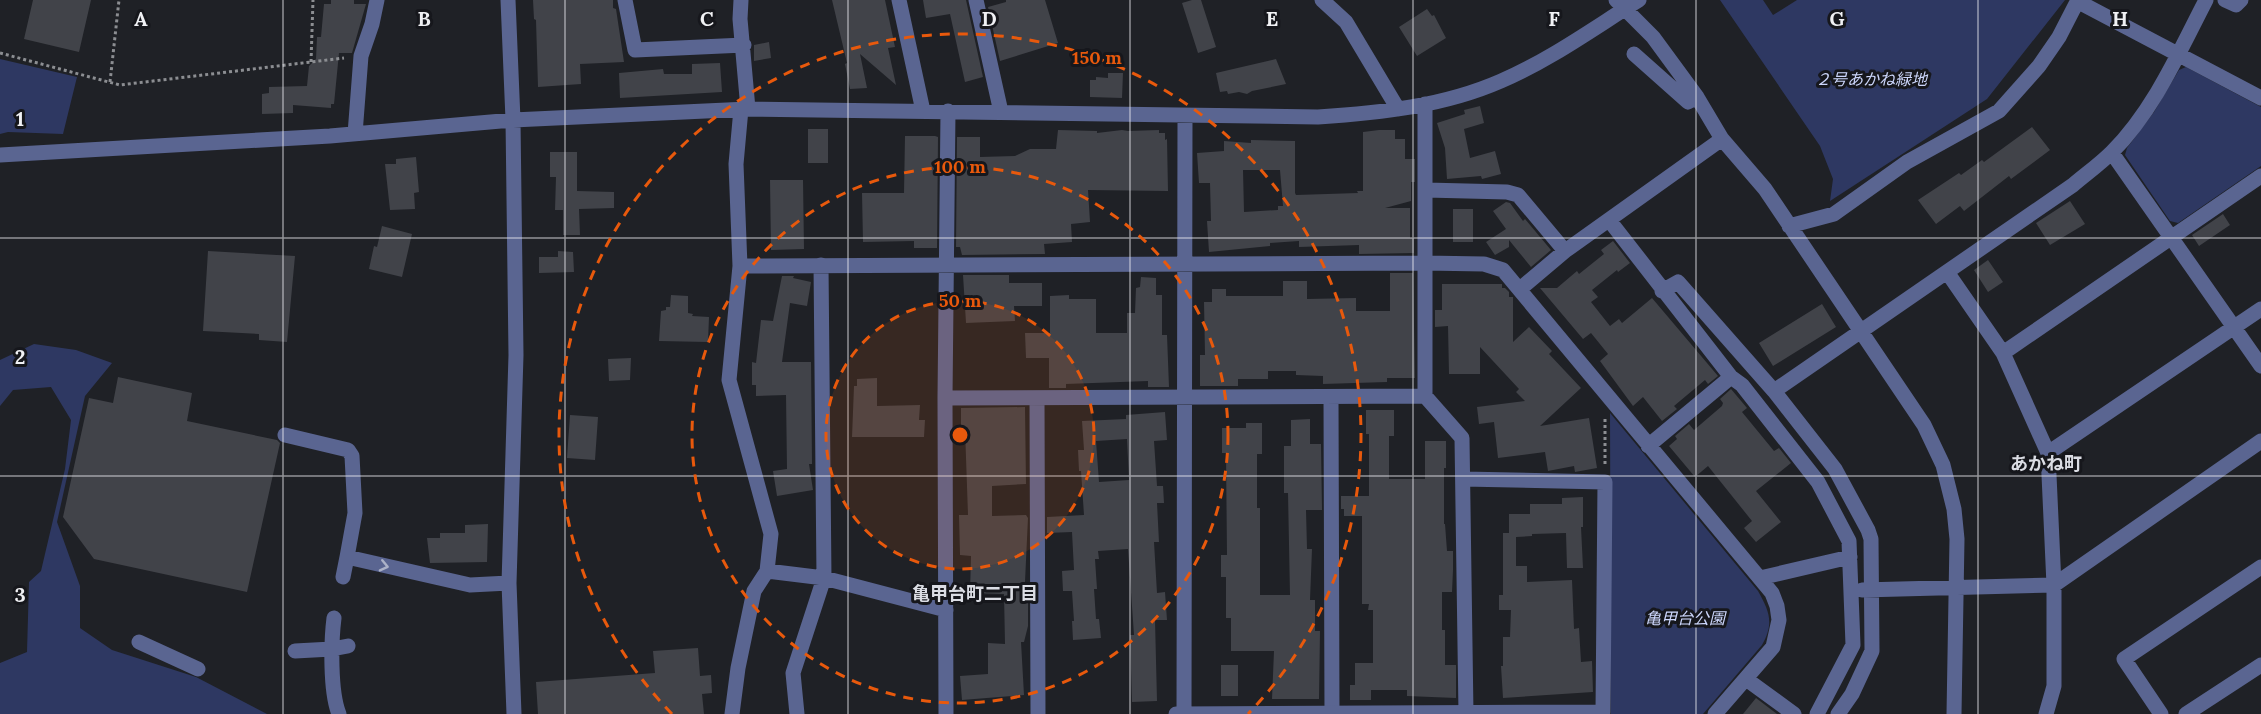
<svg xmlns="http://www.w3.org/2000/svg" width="2261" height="714" font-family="Lora,'Noto Sans JP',serif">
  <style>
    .green { fill: #2e3862 }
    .building { fill: #414349; fill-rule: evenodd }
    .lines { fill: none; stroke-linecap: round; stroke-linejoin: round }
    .path { stroke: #8c8e92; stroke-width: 3; stroke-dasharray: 3 3; stroke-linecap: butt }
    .minor { stroke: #5a6591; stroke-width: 15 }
    .oneway { stroke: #acb2c7 }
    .grid { fill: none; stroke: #f0f1f4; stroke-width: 1.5; stroke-opacity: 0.55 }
    .ring { fill: none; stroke: #e8590c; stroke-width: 3; stroke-dasharray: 10 8 }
    .labels { text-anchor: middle; stroke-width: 6; stroke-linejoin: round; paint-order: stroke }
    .park-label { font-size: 16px; font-style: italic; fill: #ccd6fb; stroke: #16171c }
    .neighbourhood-label { font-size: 18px; font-weight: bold; fill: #dbdde4; stroke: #16171c }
    .grid-label { font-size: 20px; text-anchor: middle; font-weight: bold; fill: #f0f1f4; stroke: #16171c; stroke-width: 6; stroke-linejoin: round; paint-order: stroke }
    .centre { fill: #e8590c; stroke: #16171c; stroke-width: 3 }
    .ring-label { font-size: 18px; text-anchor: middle; font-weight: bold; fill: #e8590c; stroke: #16171c; stroke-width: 6; stroke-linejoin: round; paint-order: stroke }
  </style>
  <rect width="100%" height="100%" fill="#1f2126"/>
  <path class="green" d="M1720,0H1763L1773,15L1797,0H2065L1987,99L1830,201L1833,179L1820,146Z
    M0,59L77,77L63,134L8,132L0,134Z
    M2186,67L2261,107V166L2178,223L2170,221L2125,155L2127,148L2154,112L2179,70Z
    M34,344L76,350L112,363L85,396L57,522L80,586V628L112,650L196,677L267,714H0V663L27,652L29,582L41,571L65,469L71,420L51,387L13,390L0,406V360Z
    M1610,413L1758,591C1770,612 1774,624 1762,645L1703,714H1611Z"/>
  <path class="building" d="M33,0H91L79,52L24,39Z
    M331,0H354V4H366L352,53H339L334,104H331V108L293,105V113L262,114V94L269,93V87L307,86L309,66L316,59L317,37H321L324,4H331Z
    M533,0H613V8L616,9L624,62L580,64L581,84L538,87L536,20L534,19Z
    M832,0H885L895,47L888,48L896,85L860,54L867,88L850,89L845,64L847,63Z
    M923,0H966L983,77L965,82L950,14L926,18Z
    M1006,0H1045L1058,43L1000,61L988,7L1006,2Z
    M1192,0H1201L1216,47L1198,53L1182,3Z
    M1427,9L1432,16L1434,15L1446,38L1417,56L1399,27Z
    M769,42L771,58L754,61V45Z
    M1276,59L1286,84L1252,91L1247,94L1239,92L1228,94L1227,91L1220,92L1216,73Z
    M720,63L722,92L620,98L619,73L663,69L664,74H692V64Z
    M1108,73H1123L1122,98L1090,97V80H1096V77L1108,78Z
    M1480,106L1484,123L1464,129L1470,158L1495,151L1501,174L1482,179L1481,176L1447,179L1445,148L1437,123L1465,114L1464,110Z
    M2032,127L2050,150L2011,179L2009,176L1964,211L1960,206L1936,224L1918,200L1959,173L1961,175L1982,160L1984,162Z
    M808,129H828V163H808Z
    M1058,130L1097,131V133L1122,130L1128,131L1159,130V133H1165V140L1167,139L1168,191L1088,190L1090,222L1071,224L1072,242L1044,244L1045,254L962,255L960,247H956L957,137H980V157L1015,156L1030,149H1056Z
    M1379,130H1395V139H1405V159H1415V182H1411V201L1385,208H1410V238H1414V253L1359,254V245L1299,247V241L1270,243V246L1209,252L1207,221H1211L1210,183H1199L1197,153L1224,151V141L1251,143V140L1295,141V193L1296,195L1358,193L1357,191H1363V132ZM1243,170H1280L1283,206H1278V210L1244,212Z
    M905,136H935L938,137L937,248H914V241L863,242L862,193H904Z
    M550,152H577V191L614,192V208L579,209L580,235H563V210H555L556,177H550Z
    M416,157L419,192L414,193L415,209L390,210L385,164H396V159Z
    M770,180H803L804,249L771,250Z
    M2070,201L2085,224L2050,245L2036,223Z
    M1506,202L1510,203L1523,221L1525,219L1551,250L1531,267L1509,240V247L1495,255L1486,242L1506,229L1493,211Z
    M1453,209H1473V242H1453Z
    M2223,214L2230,225L2199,246L2192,235Z
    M382,226L412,234L402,277L369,269L374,246L377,247Z
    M1613,241L1630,263L1618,272L1617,270L1592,290L1598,297L1591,302L1610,326L1619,319L1622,323L1652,298L1718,376L1708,384L1705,380L1674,406L1677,409L1662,421L1643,397L1633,406L1600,361L1608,354L1591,333L1583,339L1540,288H1557L1577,271L1579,274L1604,254L1601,250Z
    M208,251L295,256L287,342L259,340V334L203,331Z
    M558,251L573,252L574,272L539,273V257H558Z
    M1988,260L2003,282L1988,292L1974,270Z
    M1390,273H1413L1415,378H1387V382L1323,384V376L1296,375V371H1268V379H1238V386H1200V355H1205L1204,302H1212V289H1226V296H1283V281H1307V299L1356,298V311H1390Z
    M963,275H1009V283H1042V306H1014L1015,321L966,323Z
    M782,276H794L793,278L811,282L807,306L790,303L782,362H811L812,464H809L813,490L777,496L773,471L787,469L786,395L756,396V385H752V362L756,363L761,320L773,321Z
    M1141,277L1156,278V295H1162V335H1167L1169,387H1148V381L1066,384V388H1049V358H1026L1025,333H1050V296L1069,295V299H1096V333H1127V313H1135L1136,288L1140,287Z
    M1442,284H1502V288H1505L1509,292V297H1513V342L1529,327L1552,351L1549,354L1581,388L1540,426L1589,418L1597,468L1575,472L1574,466L1548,471L1545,452L1498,458L1494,422L1479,424L1477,407L1525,401L1516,392L1519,389L1480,347V374H1449L1448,326L1435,327V310H1442Z
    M671,295L688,296V313L693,314L692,316L709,317L708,342L659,341L661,311L666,310V307H670Z
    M1822,304L1836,327L1773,366L1759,343Z
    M631,358L630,380L609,381L608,359Z
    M118,377L192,393L187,421L277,440L280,443L247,592L94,559L63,517L89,398L113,403Z
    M877,378V406L920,405L919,420H925L924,437H852L854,386H857V379Z
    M1731,389L1747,408L1742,412L1774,451L1779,448L1791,463L1756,491L1781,522L1756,542L1744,528L1752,521L1708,466L1695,477L1669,446L1677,439L1675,436L1689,424L1694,430L1722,406L1723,403L1720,399Z
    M1025,407L1026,484L992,486V516L1026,515L1028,518L1024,603H1028V626L1024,642H1021L1024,695L962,700L960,676L988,674V643L1005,644L1004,594L970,593L971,556L960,555L959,515H968L965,429H961V408Z
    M1366,410H1394V436H1389V479H1425V441H1446V468H1444V524H1445L1447,551H1453V570L1452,592H1442V630H1445V665H1456V698L1407,696V690H1371V700H1350V685H1355V663H1373V610H1368L1369,604H1362V516H1344V509H1341V496H1369V434H1366Z
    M1165,412L1167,440L1154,441L1157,486H1163L1164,503H1157L1159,542H1154L1157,593L1165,592L1167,620H1155L1157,701L1132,702L1130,635H1134L1128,549L1098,551L1099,559H1095L1097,589H1094L1096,619H1099L1101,638L1073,640L1072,621H1074L1072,591H1063L1062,571L1074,570L1072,532L1047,533V517L1084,515L1081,471H1079L1078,450H1084L1082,421L1126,419V415ZM1127,439L1129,480L1099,482L1096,441Z
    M570,415L598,417L595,460L567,458Z
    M1310,419V444H1321L1322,510H1306L1307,549H1312L1310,600H1315V631H1320L1319,699H1272L1274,651H1231V618H1226V577H1221V555H1227L1226,453H1222V428H1246V423H1262V454H1257V508H1260V595H1290L1288,493H1284V446H1291V420Z
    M1583,497V527H1581L1583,568H1567L1566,533L1532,534V536L1516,537V566H1527V582L1572,580L1574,629L1579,628L1581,662L1592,661L1593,692L1503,698L1501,666H1503V637H1510L1511,610H1499V595H1503V533H1509V514H1530V504H1562V498Z
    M488,524L487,562L430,563L427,538H440V533H465V525Z
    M698,648L700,676L711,675L712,693L702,694L704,714H538L536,682L655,673L653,651Z
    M1221,665H1238V696H1221Z
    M1756,698L1777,714H1743Z"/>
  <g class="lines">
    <path class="path" d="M0,53L120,85L344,58
      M311,62L313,0
      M110,82L119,0
      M1605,419V467"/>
    <path class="minor" d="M508,0L513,120L516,355L509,583L514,714
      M625,0L635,50L744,45
      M741,0L740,19L748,109
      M899,0L923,111
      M976,0L1001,112
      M1322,0L1346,22L1398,109
      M1616,0L1653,37L1697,97L1722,139L1765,189L1924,425L1943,465L1954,509L1957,539L1954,714
      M2225,0L2236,5L2241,0
      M2077,1L2261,98
      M1634,54L1688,102L1697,97
      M355,134L361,56L372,24L377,0
      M2112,153L2261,366
      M0,155L330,136L513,120L748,109L1318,117C1380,113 1444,106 1501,81C1550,60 1594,28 1639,0
      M1426,190L1507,192L1518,195L1565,251
      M1609,220L1731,377L1742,385L1818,482L1849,541L1853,645L1817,714
      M1789,226L1834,214L1907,162L1999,111L2039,66L2059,37L2078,0
      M740,266L1425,263L1484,264L1503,270L1772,593L1777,606L1779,620L1773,647L1715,714
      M1947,272L2003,353L2048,453L2054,585V686L2046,714
      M1520,289L1565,251L1722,139
      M1662,291L1678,282L1774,391L1835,469L1868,530L1871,539L1872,651L1852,694L1838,714
      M2003,353L2261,176
      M1774,391L2073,185C2086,174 2100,164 2112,152C2154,110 2179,52 2206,0
      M1425,396V104
      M945,398L1425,396L1462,438L1466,714
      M1037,398L1038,714
      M1331,398L1332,714
      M285,435L348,450L352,456L355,513L347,557
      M1648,446L1731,377
      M2048,453L2261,309
      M767,571L824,578L946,610
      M343,577L347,557L470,585L509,583
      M1760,578L1850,557
      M1862,590L2054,585L2261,441
      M334,618C331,642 330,692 339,714
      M139,642L198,669
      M295,651L332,649L348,646
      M1746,679L1794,714
      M732,714L738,668L754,591L767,571L771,534L729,380L740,266L736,164L741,109
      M797,714L793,673L824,578L821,265
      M946,714L945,398L948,111
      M1176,714L1603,712L1605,482L1463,479
      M1184,714L1185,116
      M2161,714L2124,659L2261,567
      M2186,714L2261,665"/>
  </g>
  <defs><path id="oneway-chevron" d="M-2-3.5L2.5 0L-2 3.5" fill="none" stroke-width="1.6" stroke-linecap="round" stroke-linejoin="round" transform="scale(1.5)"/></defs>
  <use class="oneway" href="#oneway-chevron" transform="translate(384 566) rotate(13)"/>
  <path class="grid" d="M283,0V714M565,0V714M848,0V714M1130,0V714M1413,0V714M1696,0V714M1978,0V714M0,238H2261M0,476H2261"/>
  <circle cx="960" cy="435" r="134" fill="#e8590c" fill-opacity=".12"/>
  <g class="ring">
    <circle cx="960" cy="435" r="134"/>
    <circle cx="960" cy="435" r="268"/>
    <path d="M672 714A401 401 0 1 1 1248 714"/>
  </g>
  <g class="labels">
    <g class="park-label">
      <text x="1871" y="85">２号あかね緑地</text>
      <text x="1685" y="624">亀甲台公園</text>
    </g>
    <g class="neighbourhood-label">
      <text x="2046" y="470">あかね町</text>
      <text x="975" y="600">亀甲台町二丁目</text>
    </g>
  </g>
  <g class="grid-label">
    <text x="141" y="26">A</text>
    <text x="424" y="26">B</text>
    <text x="707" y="26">C</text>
    <text x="989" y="26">D</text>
    <text x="1272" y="26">E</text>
    <text x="1554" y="26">F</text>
    <text x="1837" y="26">G</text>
    <text x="2120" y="26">H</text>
    <text x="20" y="126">1</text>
    <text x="20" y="364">2</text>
    <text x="20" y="602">3</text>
  </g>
  <circle cx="960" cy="435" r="9" class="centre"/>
  <g class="ring-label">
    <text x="1097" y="64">150 m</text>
    <text x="960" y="173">100 m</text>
    <text x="960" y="307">50 m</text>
  </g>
</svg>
